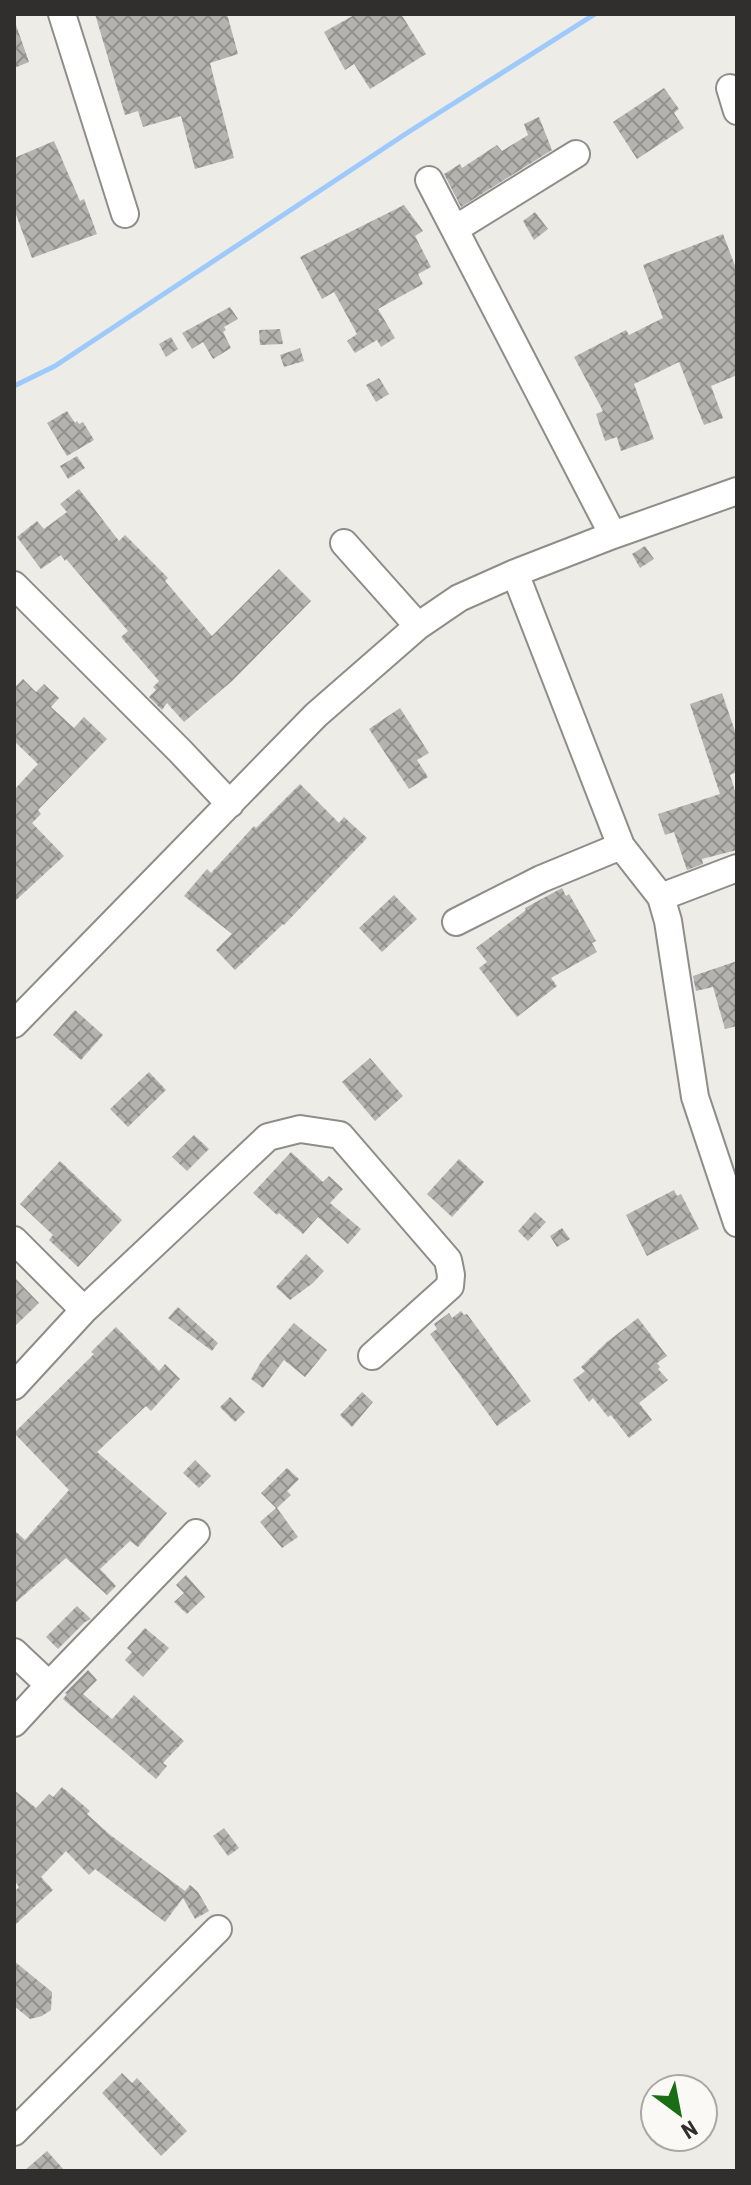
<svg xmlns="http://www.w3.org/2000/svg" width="751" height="2185" font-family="'Roboto Condensed',sans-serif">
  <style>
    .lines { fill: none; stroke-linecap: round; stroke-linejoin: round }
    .stream { stroke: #9ecafb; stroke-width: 5 }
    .building { fill: url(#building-cross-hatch) }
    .minor-casing { stroke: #8f8d89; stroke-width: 30 }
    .minor { stroke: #fff; stroke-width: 26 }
  </style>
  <defs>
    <pattern id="building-cross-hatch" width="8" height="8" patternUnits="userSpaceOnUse" patternTransform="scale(2)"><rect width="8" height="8" fill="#b5b3af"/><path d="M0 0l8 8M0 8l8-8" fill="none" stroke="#94928f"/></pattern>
  </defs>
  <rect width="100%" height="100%" fill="#eeece7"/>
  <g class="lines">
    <path class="stream" d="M14,386L55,366L410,131L595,14"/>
  </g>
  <path class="building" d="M95,14H227L238,54L210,63L234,158L195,169L181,116L143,127L138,111L125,115Z
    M356,14H401L426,54L370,89L354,64L345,70L324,32Z
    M14,25H16L29,62L14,68Z
    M664,88L679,109L674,113L684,128L637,159L613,122Z
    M539,117L552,150L461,207L444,174L460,164L462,168L497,145L502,151L528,135L524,124Z
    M54,141L80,201L84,199L97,234L32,258L14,209V158Z
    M404,205L423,231L415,236L431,267L418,274L423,284L378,309L395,338L381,347L377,340L355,353L347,341L357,334L334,292L322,299L300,257Z
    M535,212L548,229L534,240L523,221Z
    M723,234L737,271V375L711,386L723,418L704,425L679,362L634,384L654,439L621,451L617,437L605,441L596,414L603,411L574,357L626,330L629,335L663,318L643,265Z
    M230,307L238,319L224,327L226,330L223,332L231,348L213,359L203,342L192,349L182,333Z
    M280,329L283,344L260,345L259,330Z
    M171,337L178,349L166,357L159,344Z
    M300,348L304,361L284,367L280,355Z
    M379,378L389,394L376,402L366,385Z
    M67,411L75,423L77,421L79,424L83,422L94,440L67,456L47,423Z
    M77,456L85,468L68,479L60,466Z
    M79,489L119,541L125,535L168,578L165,581L212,636L279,569L311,601L232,681L184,722L167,703L162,710L149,697L156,690L153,687L159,681L121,637L128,631L66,559L65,561L61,555L41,569L17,537L37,521L44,529L67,512L60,504Z
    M645,546L654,559L640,568L632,554Z
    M23,679L36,692L44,684L59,698L51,707L74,728L84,717L107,739L38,810L41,814L32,823L64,856L14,902V790L38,764L14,741V688Z
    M722,693L737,737V772L730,775L737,797V850L702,859L703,864L687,870L674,832L665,835L658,814L720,794L690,704Z
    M400,708L429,753L417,760L428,777L409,789L369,729Z
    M300,784L339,823L344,817L367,838L284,925L283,924L235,970L216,950L232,934L184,896L207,869L211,873L254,826L256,828Z
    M562,888L566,896L569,894L596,941L592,943L597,952L551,978L557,986L517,1017L479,968L487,962L476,948L526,910L525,908Z
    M394,895L417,919L382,952L359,928Z
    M737,961V1026L725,1029L713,987L696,991L693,976Z
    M75,1010L103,1035L81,1060L53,1035Z
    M370,1058L403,1096L375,1121L342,1082Z
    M149,1072L166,1090L128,1127L110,1109Z
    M194,1135L209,1149L187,1171L172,1157Z
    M291,1152L323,1182L329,1176L343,1189L330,1203L361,1229L348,1244L318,1217L303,1234L279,1213L277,1215L253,1193Z
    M459,1159L484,1182L452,1217L427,1194Z
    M60,1161L122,1220L78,1267L49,1240L53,1235L20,1204Z
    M674,1190L677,1196L681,1194L699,1229L647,1256L626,1215Z
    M535,1212L546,1222L528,1241L518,1231Z
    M562,1228L570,1239L557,1247L550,1236Z
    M306,1254L324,1271L313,1283L290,1300L276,1287Z
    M14,1277L39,1303L14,1327Z
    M178,1307L218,1343L212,1351L168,1318Z
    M461,1311L464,1315L467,1314L531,1401L497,1426L430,1334L437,1329L434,1324L449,1313L452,1318Z
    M638,1318L667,1356L657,1363L660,1367L658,1369L668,1380L639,1403L652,1420L629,1438L611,1415L608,1417L593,1398L589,1402L573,1380L585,1371L581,1367L607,1342Z
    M294,1323L327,1350L305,1377L284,1360L263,1388L251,1379L261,1362Z
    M116,1327L159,1371L165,1364L180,1379L151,1411L146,1406L97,1452L167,1513L138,1547L130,1541L100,1569L116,1586L107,1595L66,1558L14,1604V1530L25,1540L69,1490L14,1433L94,1354L91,1352Z
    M362,1392L373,1402L352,1427L340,1415Z
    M230,1397L245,1412L235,1422L220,1407Z
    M195,1460L211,1476L199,1488L183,1473Z
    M287,1468L299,1479L287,1491L291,1495L277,1508L298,1537L282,1548L260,1522L276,1508L261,1493Z
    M186,1575L205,1597L187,1614L174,1602L184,1593L176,1585Z
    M77,1606L91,1619L85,1622L58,1649L46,1637Z
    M145,1628L169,1648L143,1677L125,1660L132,1652L127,1648Z
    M88,1670L97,1680L83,1694L112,1719L134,1695L184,1741L163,1763L167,1766L156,1779L63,1699L67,1694L65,1693Z
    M62,1787L90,1811L87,1814L109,1834L185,1891L190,1885L198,1892L209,1911L195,1919L183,1898L165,1922L95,1869L89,1875L66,1851L41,1877L53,1890L14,1926V1892L19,1887L14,1880V1790L36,1808L49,1794L53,1797Z
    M224,1828L239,1848L228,1856L213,1836Z
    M14,1961L52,1992L51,2010L42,2016L30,2019L14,2006Z
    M122,2073L132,2083L137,2078L187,2131L161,2156L102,2093Z
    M47,2151L65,2171H24Z"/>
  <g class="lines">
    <defs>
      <path id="minor" d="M62,14L125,214
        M730,88L737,111
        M429,180L613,535
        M455,229L576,154
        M344,543L418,626
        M515,573L621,846L661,897L668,921L695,1097L737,1223
        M14,585L180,751L230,804
        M661,897L737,868
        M456,922L541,879L621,846
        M14,1024L316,715L418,626L459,598L515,573L613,535L737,491
        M14,1240L84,1310
        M14,1386L84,1310L268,1137L300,1129L340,1135L448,1260L451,1275L450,1286L372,1356
        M14,1652L49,1685L14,1723
        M49,1685L196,1533
        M14,2132L218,1929"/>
    </defs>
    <use href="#minor" class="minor-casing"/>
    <use href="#minor" class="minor"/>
  </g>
  <rect width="751" height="2185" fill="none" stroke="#302f2d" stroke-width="32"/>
  <g transform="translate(679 2113) rotate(148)"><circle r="38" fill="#fbf9f5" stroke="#aaa8a5" stroke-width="2"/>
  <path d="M0-6L14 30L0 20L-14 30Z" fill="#186d15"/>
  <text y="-12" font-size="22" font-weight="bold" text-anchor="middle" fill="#302f2d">N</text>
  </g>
</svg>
